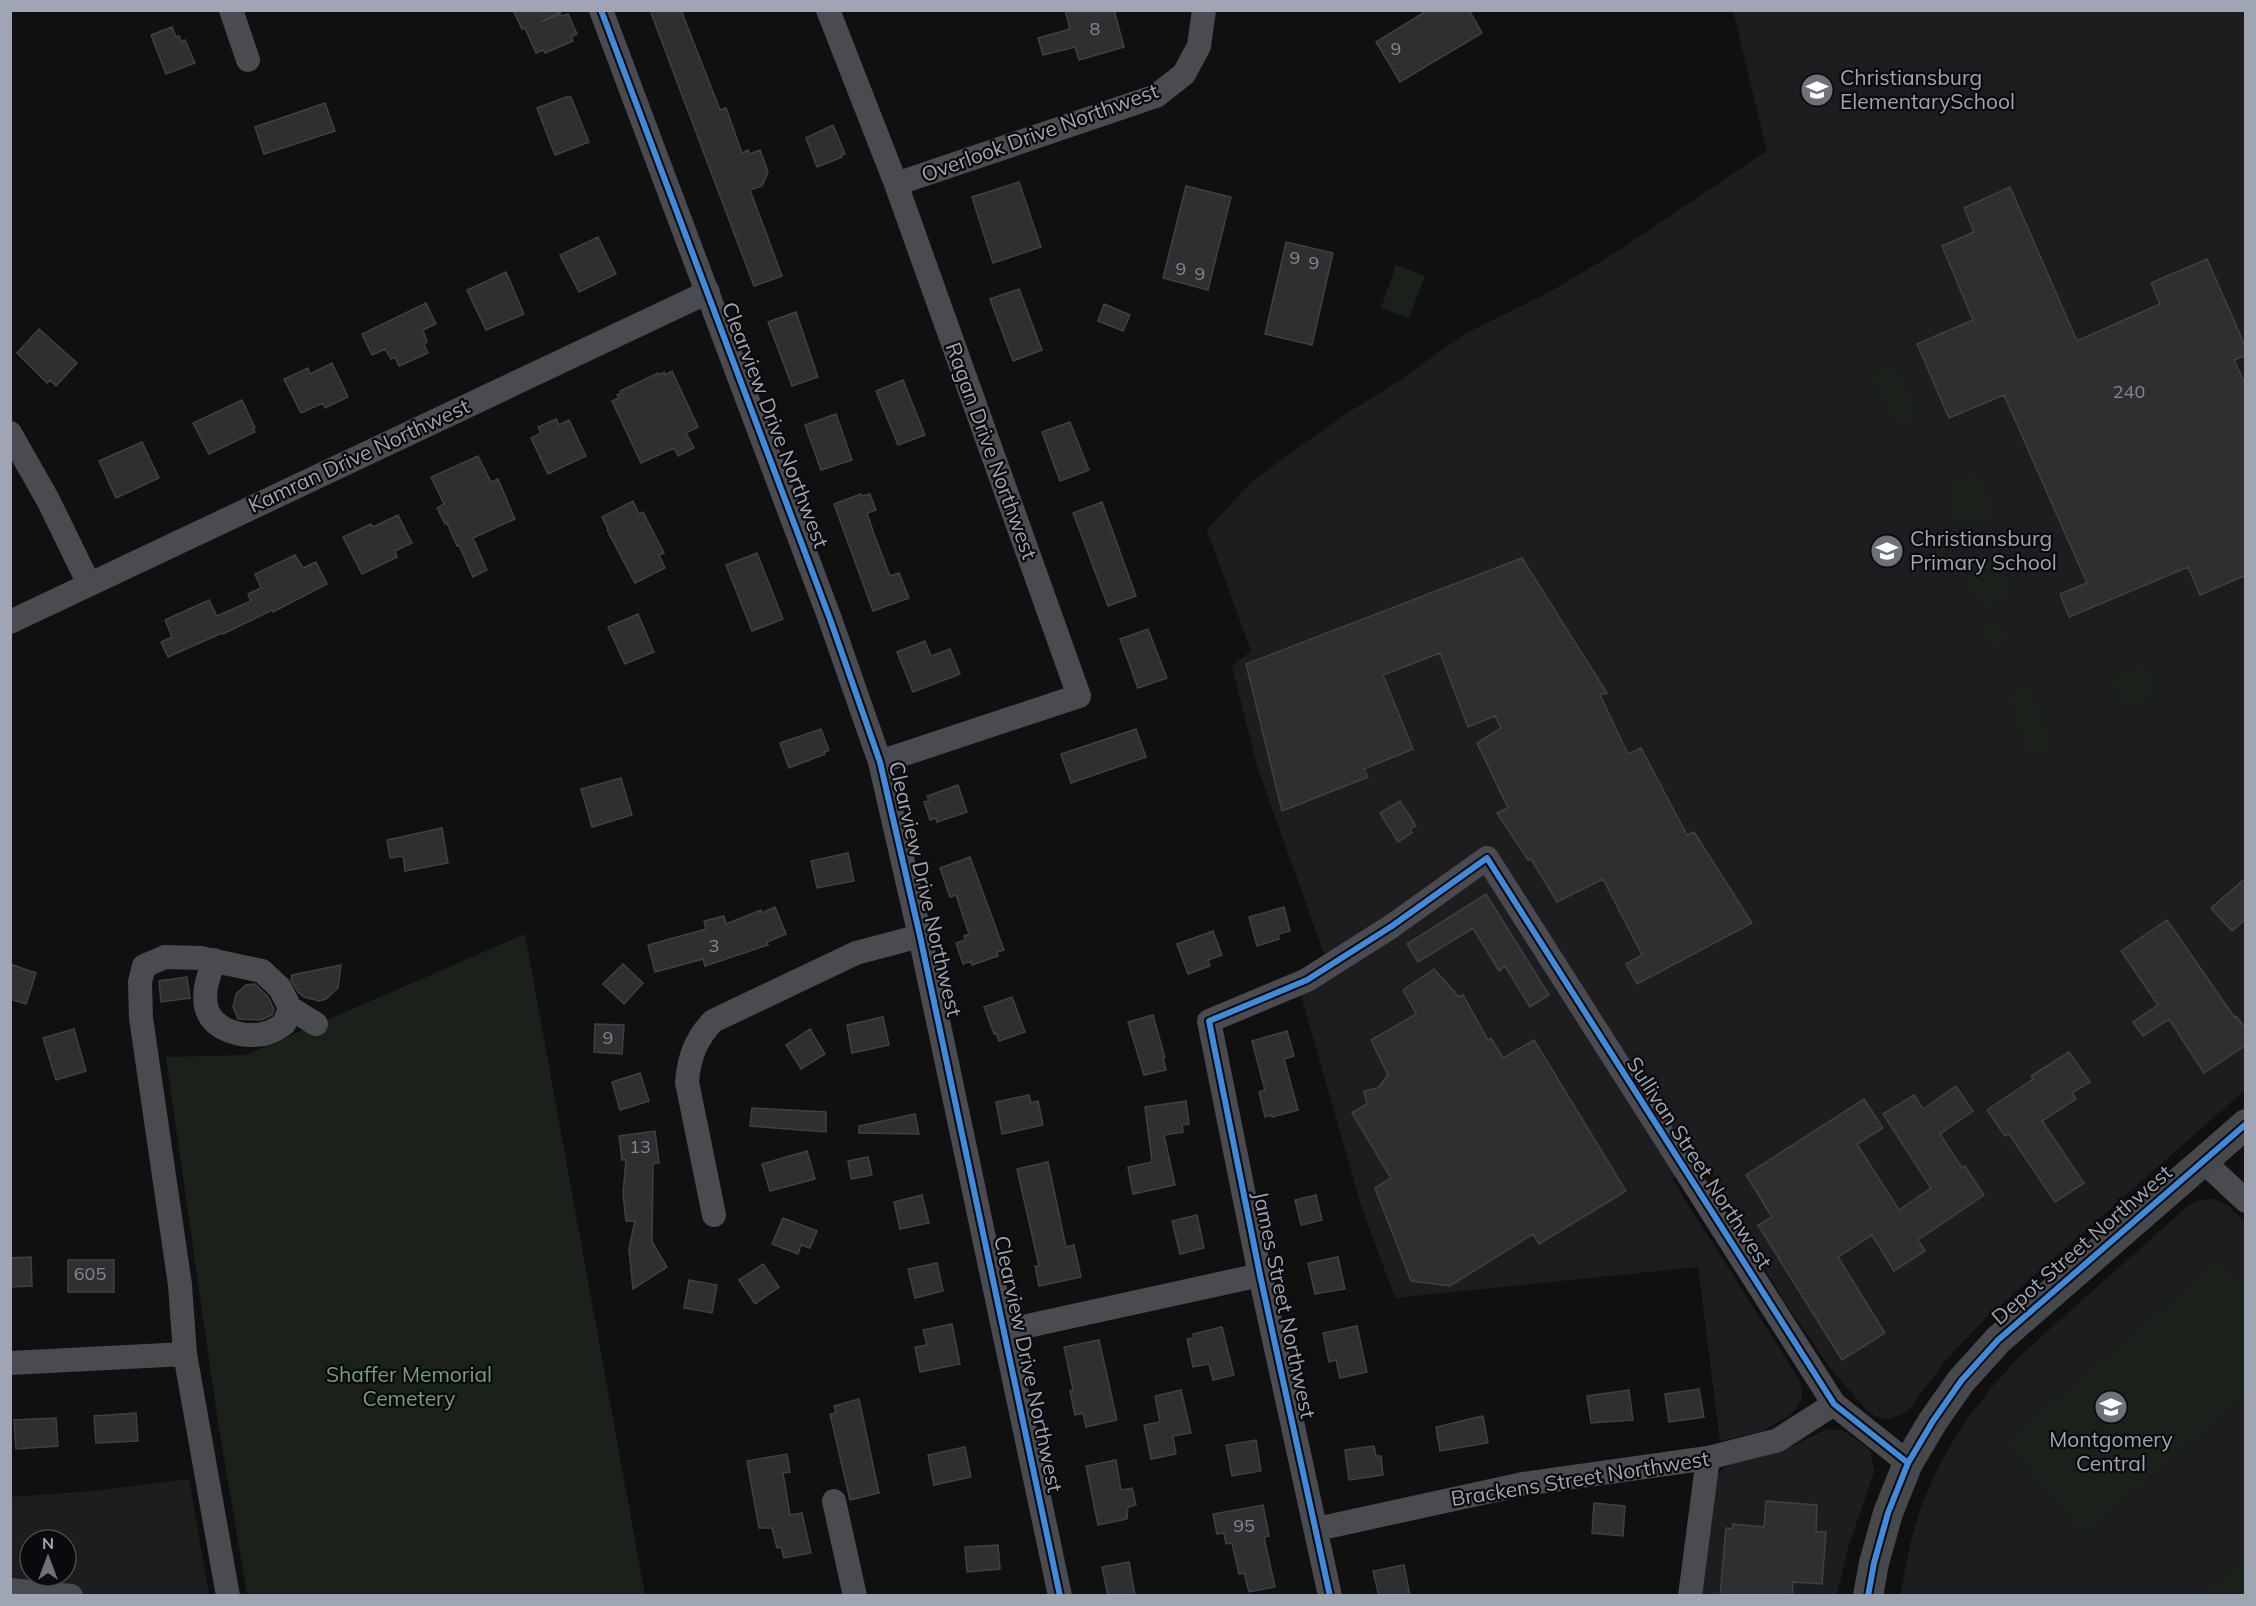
<svg xmlns="http://www.w3.org/2000/svg" width="2256" height="1606" font-family="Mulish,sans-serif">
  <style>
    .built { fill: #1d1d1f; fill-rule: evenodd }
    .green { fill: #1a201a }
    .building { fill: #2f2f31; stroke: #3e4044; stroke-width: 1.5 }
    .lines { fill: none; stroke-linecap: round; stroke-linejoin: round }
    .minor { stroke: #4a4b50; stroke-width: 24 }
    .major { stroke: #46484b; stroke-width: 30 }
    .cycleway-casing { stroke: #0a0a0c; stroke-width: 10 }
    .cycleway { stroke: #408adc; stroke-width: 6 }
    .labels { text-anchor: middle; stroke-width: 4.5; stroke-linejoin: round; paint-order: stroke }
    .number-label { font-size: 18px; fill: #838892 }
    .poi-label { font-size: 21px; fill: #9fa5b3; stroke: #0a0a0c; text-anchor: start }
    .street-label { font-size: 21px; fill: #9fa5b3; stroke: #0a0a0c }
    .park-label { font-size: 21px; fill: #74a075; stroke: #0a0a0c }
  </style>
  <rect width="100%" height="100%" fill="#101010"/>
  <path class="built" d="M1733,11H2245V1090L1983,1321L1947,1359L1910,1408L1901,1415L1889,1419L1879,1418L1870,1413L1832,1371L1782,1298L1702,1161L1672,1179L1800,1381L1802,1396L1797,1408L1789,1416L1760,1432L1720,1441L1698,1267L1395,1298L1361,1205L1301,995L1332,976L1258,769L1232,666L1251,651L1207,530L1253,480L1344,415L1399,381L1466,333L1548,293L1610,256L1767,151Z
    M2214,1199L2227,1205L2246,1222L2245,1595L1900,1596L1911,1540L1923,1501L1941,1462L1962,1426L1991,1388L2018,1358L2052,1327L2188,1206L2199,1200Z
    M1827,1429L1842,1430L1863,1444L1871,1452L1874,1472L1849,1545L1837,1595L1697,1596L1715,1478L1720,1471L1727,1466L1792,1446Z
    M189,1479L209,1595L11,1596V1497L92,1491ZM30,1540H66V1576H30Z"/>
  <path class="green" d="M1396,265L1425,276L1409,318L1381,308Z
    M1887,363L1901,378L1914,406V418L1909,423L1902,425L1890,419L1872,380L1877,367Z
    M1971,474L1983,478L1994,510L1991,517L1966,526L1954,521L1947,504L1954,481Z
    M1994,559C2004,565 2010,582 2010,594L2003,603L1985,606L1975,599L1966,577L1971,566Z
    M1982 635a12 12 0 1 1 24 0a12 12 0 1 1-24 0Z
    M2140,666L2146,667L2159,687C2154,700 2137,708 2124,705L2120,701L2110,678Z
    M2030,687L2054,748L2030,758L2006,696Z
    M525,934L645,1595H247L217,1416L166,1057L246,1055Z
    M2221,1259L2245,1288V1397L2083,1534L2005,1442Z
    M2245,1558V1595H2202Z"/>
  <path class="building" d="M513,10H565L541,22L560,14L561,16L568,14L577,34L571,37L573,41L545,53L543,50L536,53L525,28L522,29Z
    M650,10H681L720,110L726,108L742,153L748,150L750,154L760,150L768,172L762,186L750,190L782,276L754,286Z
    M1065,10H1114L1124,47L1079,60L1075,47L1043,55L1038,38L1070,29Z
    M1428,10H1469L1482,33L1400,82L1376,42Z
    M172,27L176,37L179,36L181,42L185,40L195,63L166,74L151,35Z
    M566,97H571L589,142L555,155L537,108Z
    M325,103L335,131L264,154L255,127Z
    M833,125L845,154L841,155L842,157L817,167L806,138Z
    M1019,182L1041,247L993,263L972,197Z
    M1186,186L1231,197L1208,290L1163,278Z
    M2010,187L2077,341L2160,304L2151,283L2207,259L2246,348V355L2234,360L2246,386V575L2200,595L2188,567L2069,617L2060,594L2087,583L2004,395L1949,418L1917,344L1973,320L1942,246L1974,232L1964,208Z
    M598,237L616,274L579,292L560,255Z
    M1286,242L1333,253L1312,345L1265,334Z
    M506,272L524,314L486,330L467,290Z
    M1019,289L1042,350L1013,361L990,299Z
    M426,303L436,324L423,330L427,342L424,344L428,353L399,366L395,357L391,359L385,349L372,355L362,334Z
    M1104,304L1130,315L1123,331L1098,321Z
    M796,312L818,377L792,386L768,322Z
    M39,329L77,363L56,386L50,380L47,383L17,353Z
    M332,363L348,397L325,408L323,403L301,413L284,379L308,368L310,374Z
    M672,371L698,427L686,433L694,448L678,456L674,448L641,463L612,401L619,398L617,395L621,393L620,391L658,373L659,375L664,372L665,375Z
    M903,380L925,435L898,445L876,391Z
    M242,400L255,428L253,429L255,432L209,454L193,423Z
    M836,414L852,460L821,470L805,425Z
    M556,419L559,425L569,420L586,456L548,474L531,438L541,433L538,427Z
    M1070,422L1089,470L1060,481L1042,432Z
    M142,442L159,478L116,498L99,461Z
    M478,456L491,482L498,479L515,519L473,538L487,570L473,577L459,545L457,546L447,523L445,524L437,508L444,504L431,477Z
    M861,494L862,496L870,494L876,510L867,513L874,534L890,576L899,573L909,598L873,611L834,504Z
    M633,501L639,514L643,512L664,553L659,555L665,568L635,583L607,530L608,529L602,517Z
    M1102,502L1136,596L1108,606L1073,513Z
    M398,515L412,543L395,551L397,557L362,574L343,537L371,524L373,527Z
    M757,553L783,619L752,631L726,565Z
    M295,555L303,568L316,562L327,584L273,612L272,610L223,634L222,633L168,657L161,642L172,637L165,620L209,600L217,616L251,601L248,594L261,588L255,574Z
    M1522,558L1607,693L1600,695L1628,754L1641,748L1687,835L1694,832L1752,923L1637,984L1626,964L1642,955L1603,879L1557,902L1531,859L1528,860L1497,813L1508,808L1477,743L1501,728L1495,716L1468,727L1440,653L1383,675L1413,749L1364,769L1368,777L1282,811L1246,664Z
    M638,614L654,652L625,664L608,627Z
    M1148,629L1167,678L1138,688L1120,639Z
    M925,641L931,656L950,649L960,674L913,692L897,652Z
    M821,729L829,750L824,752L825,754L789,768L780,743Z
    M1136,729L1146,757L1071,783L1061,754Z
    M621,778L632,815L592,827L581,789Z
    M958,785L967,812L937,822L936,818L930,820L924,802L929,801L927,796Z
    M1400,801L1416,826L1410,829L1412,833L1398,842L1380,813Z
    M442,828L448,863L405,871L403,856L390,858L387,840Z
    M848,853L854,881L817,888L811,861Z
    M970,857L1004,950L997,952L998,956L972,965L971,961L963,964L956,943L965,940L964,936L969,934L956,895L950,897L940,868Z
    M2246,878V919L2232,931L2211,908Z
    M1486,894L1549,995L1530,1007L1505,966L1499,971L1473,928L1418,962L1407,944Z
    M775,907L786,934L767,942L768,945L705,966L703,959L655,972L648,945L706,929L704,921L724,916L726,924L761,910L762,913Z
    M1284,907L1290,931L1278,934L1279,939L1257,946L1249,917Z
    M2167,920L2235,1018L2236,1016L2246,1029V1045L2204,1073L2169,1019L2143,1036L2133,1022L2158,1005L2121,951Z
    M1213,931L1222,955L1208,960L1210,966L1188,974L1177,944Z
    M10,964L36,973L26,1004L10,999Z
    M623,964L643,983L624,1004L603,984Z
    M341,965L338,988L326,999L319,1001L304,997L298,992L291,980L292,975Z
    M1434,969L1459,997L1463,995L1488,1040L1491,1038L1503,1058L1534,1040L1626,1191L1539,1244L1533,1234L1450,1286L1411,1281L1375,1188L1391,1178L1352,1113L1367,1104L1364,1091L1378,1088L1388,1075L1371,1040L1416,1014L1403,990Z
    M187,977L190,998L161,1002L159,981Z
    M255,984L268,997L274,1009L272,1015L261,1020L238,1019L233,1007L236,994L246,985Z
    M1012,997L1025,1032L999,1041L996,1033L994,1034L984,1007Z
    M1153,1015L1165,1058H1163L1166,1070L1144,1075L1128,1022Z
    M883,1017L889,1045L852,1053L847,1025Z
    M595,1024L624,1025L622,1054L594,1052Z
    M74,1029L86,1071L56,1080L43,1038Z
    M810,1029L825,1054L801,1069L786,1045Z
    M1287,1031L1294,1056L1284,1059L1298,1110L1272,1117L1271,1115L1265,1117L1259,1092L1265,1090L1252,1041Z
    M2069,1052L2090,1082L2072,1093L2076,1099L2042,1121L2084,1183L2055,1202L2009,1134L2005,1136L1987,1110L2033,1079L2031,1076Z
    M640,1073L649,1101L620,1110L612,1082Z
    M1956,1086L1973,1111L1940,1134L1962,1168L1965,1166L1984,1195L1918,1240L1925,1251L1894,1271L1872,1235L1838,1257L1885,1333L1842,1360L1758,1225L1772,1217L1746,1175L1864,1099L1883,1128L1857,1144L1899,1210L1931,1188L1883,1114L1914,1095L1923,1109Z
    M1029,1095L1031,1103L1038,1101L1043,1125L1002,1134L996,1102Z
    M1186,1101L1189,1124L1182,1125L1183,1132L1164,1135L1175,1185L1133,1194L1128,1167L1152,1162L1145,1107Z
    M752,1108L826,1112V1132L750,1126Z
    M915,1114L919,1134L859,1133V1126Z
    M655,1131L659,1163L653,1164L652,1242L667,1267L633,1289L629,1249L635,1221H626L623,1194L626,1160H622L619,1136Z
    M807,1151L815,1179L770,1191L762,1164Z
    M868,1157L872,1175L851,1179L848,1161Z
    M1048,1162L1066,1247L1074,1245L1081,1277L1039,1286L1035,1266H1039L1017,1169Z
    M922,1195L929,1223L900,1229L894,1202Z
    M1316,1195L1322,1220L1301,1225L1295,1200Z
    M1197,1215L1204,1248L1180,1254L1172,1221Z
    M783,1218L817,1231L810,1248L801,1245L798,1254L772,1244Z
    M31,1257L32,1286L10,1287V1258Z
    M1338,1257L1345,1289L1315,1294L1308,1263Z
    M68,1260H114V1292H68Z
    M937,1263L943,1291L915,1298L908,1269Z
    M763,1264L779,1287L755,1304L739,1280Z
    M689,1280L717,1285L712,1313L684,1308Z
    M952,1324L960,1364L920,1372L915,1347L927,1345L923,1330Z
    M1357,1326L1367,1372L1340,1378L1336,1360L1329,1362L1323,1333Z
    M1222,1327L1234,1375L1213,1380L1209,1364L1193,1367L1187,1339L1194,1338L1193,1334Z
    M1099,1340L1117,1420L1086,1427L1083,1413L1075,1415L1070,1391L1073,1390L1064,1347Z
    M1699,1389L1704,1417L1669,1422L1665,1394Z
    M1181,1390L1191,1433L1173,1436L1176,1454L1151,1459L1144,1425L1160,1422L1155,1396Z
    M1629,1390L1633,1420L1591,1423L1587,1396Z
    M859,1399L879,1493L850,1500L830,1414L836,1413L834,1406Z
    M136,1413L138,1441L96,1443L94,1416Z
    M1483,1416L1488,1443L1440,1451L1436,1427Z
    M56,1418L58,1446L16,1449L14,1420Z
    M1256,1440L1261,1471L1232,1476L1226,1445Z
    M1374,1446L1376,1456H1381L1383,1475L1349,1480L1345,1450Z
    M965,1447L971,1477L934,1485L928,1455Z
    M787,1454L790,1472L783,1473L790,1515L802,1513L811,1553L784,1558L781,1547L777,1548L772,1528H759L747,1461Z
    M1116,1460L1121,1490L1132,1488L1136,1505L1128,1507L1127,1519L1098,1525L1086,1466Z
    M1766,1501L1817,1505L1816,1532H1826L1822,1584L1793,1582L1792,1596H1720L1726,1528L1732,1529L1733,1524L1764,1527Z
    M1594,1503L1625,1506L1623,1536L1592,1533Z
    M1263,1505L1269,1536L1264,1537L1275,1587L1249,1592L1244,1573L1239,1574L1232,1543L1226,1544L1224,1533L1217,1534L1213,1514Z
    M998,1545L1000,1569L967,1572L965,1547Z
    M1129,1562L1135,1596H1108L1102,1567Z
    M1404,1565L1410,1596H1379L1373,1571Z"/>
  <g class="lines">
    <path class="minor" d="M231,10L248,60
      M601,10L830,619L880,762L920,936L1060,1596
      M828,10L896,184L1079,696L880,762
      M896,184L1156,96L1184,74L1199,46L1204,10
      M10,433L48,500L89,584
      M10,622L708,292
      M214,960C209,976 203,989 206,1006C211,1030 242,1038 263,1034C270,1033 278,1028 284,1024L290,1008
      M2203,1161L2246,1201
      M714,1215L687,1082C689,1057 696,1039 713,1021L856,953L920,936
      M1005,1331L1260,1275
      M10,1363L185,1354
      M834,1501L855,1596
      M1317,1529L1523,1484L1708,1458L1778,1440L1834,1404
      M10,1590L71,1596
      M228,1596L185,1354L180,1285L141,1018L140,982L144,966L165,957L201,958L262,971L280,988L290,1008L316,1024
      M1330,1596L1260,1275L1209,1021L1307,980L1392,926L1487,858L1834,1404L1908,1463
      M1690,1596L1708,1458"/>
    <path class="major" d="M1868,1596L1874,1563L1888,1513L1908,1463L1933,1421L1961,1381L1998,1340L2246,1124"/>
    <defs>
      <path id="cycleway" d="M601,10L830,619L880,762L920,936L1060,1596
        M1330,1596L1260,1275L1209,1021L1307,980L1392,926L1487,858L1834,1404L1908,1463
        M1868,1596L1874,1563L1888,1513L1908,1463L1933,1421L1961,1381L1998,1340L2246,1124"/>
    </defs>
    <use href="#cycleway" class="cycleway-casing"/>
    <use href="#cycleway" class="cycleway"/>
  </g>
  <defs>
    <symbol id="school-disc" viewBox="-11 -11 22 22"><circle r="9.5" fill="#6d717a" stroke="#0a0a0c"/><path d="M0-5L7-2L0 1L-7-2ZM-4 1L0 2.5L4 1V4Q0 6-4 4Z" fill="#fff"/></symbol>
  </defs>
  <g fill-rule="evenodd">
    <use href="#school-disc" x="1798" y="71" width="38" height="38"/>
    <use href="#school-disc" x="1868" y="532" width="38" height="38"/>
    <use href="#school-disc" x="2092" y="1388" width="38" height="38"/>
  </g>
  <g class="labels">
    <g class="number-label">
      <text x="1095" y="35">8</text>
      <text x="1396" y="55">9</text>
      <text x="1295" y="264">9</text>
      <text x="1314" y="269">9</text>
      <text x="1181" y="275">9</text>
      <text x="1200" y="280">9</text>
      <text x="2129" y="398">240</text>
      <text x="714" y="952">3</text>
      <text x="608" y="1044">9</text>
      <text x="640" y="1153">13</text>
      <text x="90" y="1280">605</text>
      <text x="1244" y="1532">95</text>
    </g>
    <g class="poi-label">
      <text x="1840" y="85">Christiansburg<tspan x="1840" dy="24">ElementarySchool</tspan></text>
      <text x="1910" y="546">Christiansburg<tspan x="1910" dy="24">Primary School</tspan></text>
      <text x="2111" y="1447" text-anchor="middle">Montgomery<tspan x="2111" dy="24">Central</tspan></text>
    </g>
    <g class="street-label">
      <text transform="translate(1040 133) rotate(-20)" y="7">Overlook Drive Northwest</text>
      <text transform="translate(775 425) rotate(69)" y="7">Clearview Drive Northwest</text>
      <text transform="translate(991 451) rotate(70)" y="7">Ragan Drive Northwest</text>
      <text transform="translate(359 456) rotate(-25)" y="7">Kamran Drive Northwest</text>
      <text transform="translate(925 889) rotate(77)" y="7">Clearview Drive Northwest</text>
      <text transform="translate(1699 1163) rotate(57)" y="7">Sullivan Street Northwest</text>
      <text transform="translate(2082 1245) rotate(-41)" y="7">Depot Street Northwest</text>
      <text transform="translate(1284 1305) rotate(78)" y="7">James Street Northwest</text>
      <text transform="translate(1028 1364) rotate(78)" y="7">Clearview Drive Northwest</text>
      <text transform="translate(1580 1479) rotate(-9)" y="7">Brackens Street Northwest</text>
    </g>
    <g class="park-label">
      <text x="409" y="1382">Shaffer Memorial<tspan x="409" dy="24">Cemetery</tspan></text>
    </g>
  </g>
  <rect width="2256" height="1606" fill="none" stroke="#9fa5b3" stroke-width="24"/>
  <g transform="translate(48 1558)"><circle r="28" fill="#0a0a0c" stroke="#46484f" stroke-width="1.5"/>
  <path d="M0-4.5L10 22L0 15L-10 22Z" fill="#6d717a"/>
  <text y="-9" font-size="16" font-weight="bold" text-anchor="middle" fill="#9fa5b3">N</text>
  </g>
</svg>
